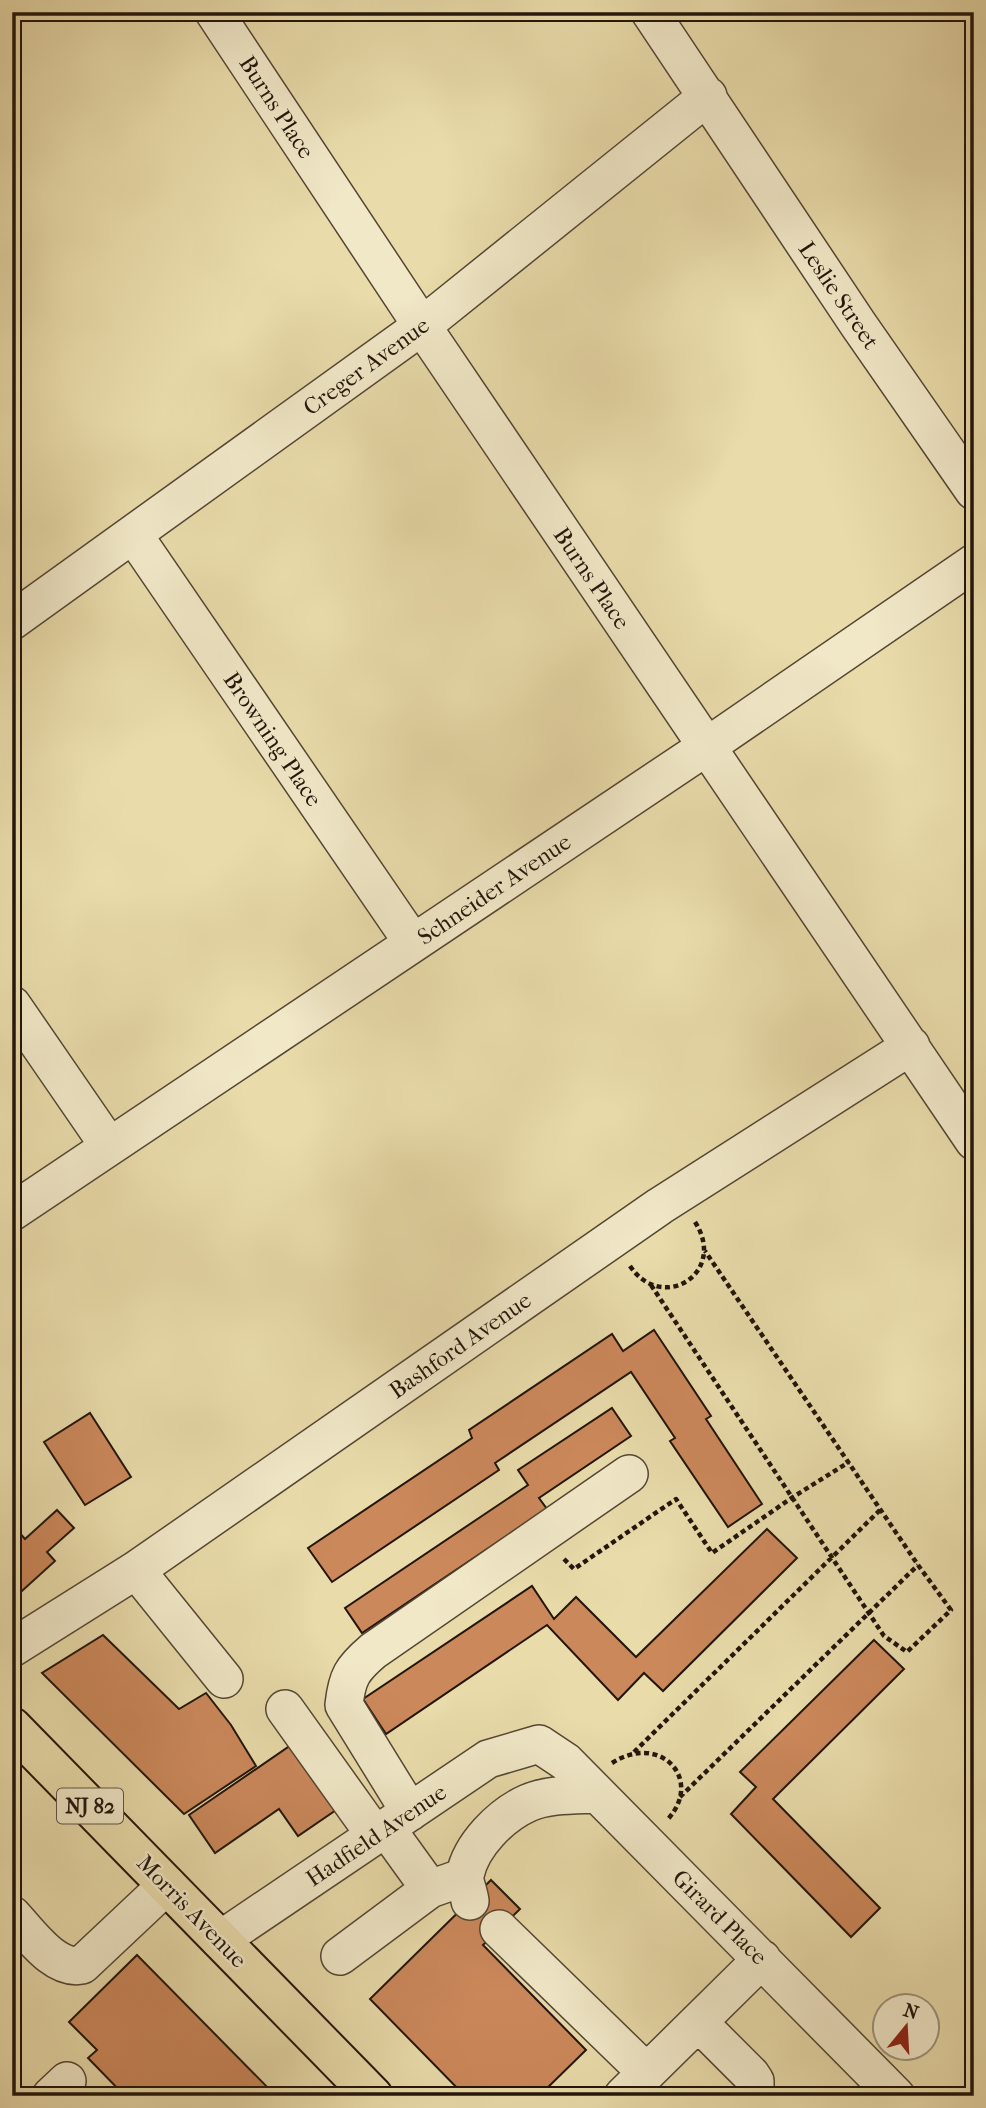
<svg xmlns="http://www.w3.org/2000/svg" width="986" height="2108" font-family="'IM FELL French Canon',serif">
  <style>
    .building { fill: #cb885b; stroke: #22150b; stroke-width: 2 }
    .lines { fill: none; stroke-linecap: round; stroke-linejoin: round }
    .minor-casing { stroke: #544633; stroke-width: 40 }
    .major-casing { stroke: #22150b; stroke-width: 42 }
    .path { stroke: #22150b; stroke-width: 4.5; stroke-dasharray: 5 3.5; stroke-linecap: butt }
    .minor { stroke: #f1e8c8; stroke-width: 37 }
    .major { stroke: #e9dbaa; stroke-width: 38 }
    .labels { text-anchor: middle; stroke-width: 5; stroke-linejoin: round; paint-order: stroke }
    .shield { fill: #f1e8c8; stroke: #605444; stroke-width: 2 }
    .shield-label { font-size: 21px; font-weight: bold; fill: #22150b }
    .street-label { font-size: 23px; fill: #22150b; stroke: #f1e8c8 }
  </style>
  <rect width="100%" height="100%" fill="#e9dbaa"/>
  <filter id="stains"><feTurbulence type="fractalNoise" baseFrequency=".00286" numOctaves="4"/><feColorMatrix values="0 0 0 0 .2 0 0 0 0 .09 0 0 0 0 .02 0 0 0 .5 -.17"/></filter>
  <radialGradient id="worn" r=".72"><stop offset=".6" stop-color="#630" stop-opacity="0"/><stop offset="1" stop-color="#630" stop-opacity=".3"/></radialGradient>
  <path class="building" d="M654,1330L711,1416L706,1419L762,1504L728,1527L670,1441L675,1438L631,1372L495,1463L499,1470L332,1582L308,1548L472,1438L469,1430L612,1334L623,1351Z
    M612,1408L631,1436L539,1498L547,1509L362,1633L345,1608L528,1485L518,1470Z
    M90,1413L131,1477L85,1505L44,1442Z
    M57,1510L74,1528L47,1552L55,1561L12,1600V1524L25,1539Z
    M767,1529L797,1558L663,1691L644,1673L618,1700L547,1625L386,1734L363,1699L532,1586L554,1619L576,1597L636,1657Z
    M103,1635L179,1709L206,1693L231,1725L256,1766L184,1814L42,1673Z
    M874,1640L904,1669L773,1799L880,1908L851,1937L731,1814L756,1787L740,1772Z
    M294,1743L339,1808L298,1836L279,1809L215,1853L189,1815Z
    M491,1880L520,1909L483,1945L586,2050L539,2096H465L370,1999Z
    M137,1955L276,2096H125L88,2058L97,2050L69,2022Z
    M12,2007L19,2014L12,2022Z"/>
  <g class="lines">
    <defs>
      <path id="minor" d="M214,12L422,326L974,1141
        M650,12L858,324L974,491
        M133,534L413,943
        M12,621L422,326L708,96
        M12,1005L109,1146
        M12,1212L706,747L974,563
        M136,1570L224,1679
        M12,1648L136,1570L660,1206L911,1046
        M285,1709L375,1835
        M410,1812L344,1705C347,1677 352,1669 373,1651L629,1474
        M386,1828L430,1889
        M470,1901C469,1893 464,1882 465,1875C471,1845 501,1815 528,1803C548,1794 575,1795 597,1794
        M12,1915C30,1934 55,1971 82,1965L167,1885
        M499,1929L646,2072
        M220,1940L488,1759L539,1744L566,1762L896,2096
        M340,1956L430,1889L464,1877
        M698,2022L751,2075L755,2081V2096
        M51,2096L67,2081
        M623,2096L762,1959"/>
      <path id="major" d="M12,1727L373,2096"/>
    </defs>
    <use href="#minor" class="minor-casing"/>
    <use href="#major" class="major-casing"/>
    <path class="path" d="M630,1266C662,1314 728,1273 695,1222
      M651,1285L884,1636L907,1652L951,1610L918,1565L705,1251
      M564,1559L574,1569L676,1499L712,1553L793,1497L849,1462
      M634,1752L880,1510
      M612,1763C660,1732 704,1779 668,1819
      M680,1797L918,1565"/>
    <use href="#minor" class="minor"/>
    <use href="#major" class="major"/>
  </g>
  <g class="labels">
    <rect class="shield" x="57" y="1788.5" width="66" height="35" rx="5"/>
    <g class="shield-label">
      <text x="90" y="1813">NJ 82</text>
    </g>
    <g class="street-label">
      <text transform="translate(277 107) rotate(57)" y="8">Burns Place</text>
      <text transform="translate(839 295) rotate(56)" y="8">Leslie Street</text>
      <text transform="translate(366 366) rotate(-36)" y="8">Creger Avenue</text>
      <text transform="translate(592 578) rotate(56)" y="8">Burns Place</text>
      <text transform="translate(273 739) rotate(56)" y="8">Browning Place</text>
      <text transform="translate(494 889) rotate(-34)" y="8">Schneider Avenue</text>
      <text transform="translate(460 1345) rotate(-35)" y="8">Bashford Avenue</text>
      <text transform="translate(376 1835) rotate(-34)" y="8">Hadfield Avenue</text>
      <text transform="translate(192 1911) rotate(46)" y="8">Morris Avenue</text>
      <text transform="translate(720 1917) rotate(45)" y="8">Girard Place</text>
    </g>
  </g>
  <rect width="986" height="2108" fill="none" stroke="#e9dbaa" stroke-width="42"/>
  <rect x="14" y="14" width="958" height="2080" fill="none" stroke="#22150b" stroke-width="3.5"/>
  <rect x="21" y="21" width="944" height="2066" fill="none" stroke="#22150b" stroke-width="2"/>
  <g transform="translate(906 2027) rotate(18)"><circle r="33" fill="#f1e8c8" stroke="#9e947c" stroke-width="2"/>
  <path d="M0-5L12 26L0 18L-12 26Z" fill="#8f2418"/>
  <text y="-10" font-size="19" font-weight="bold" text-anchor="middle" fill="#22150b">N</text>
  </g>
  <rect width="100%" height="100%" filter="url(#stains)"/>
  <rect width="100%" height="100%" fill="url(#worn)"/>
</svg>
